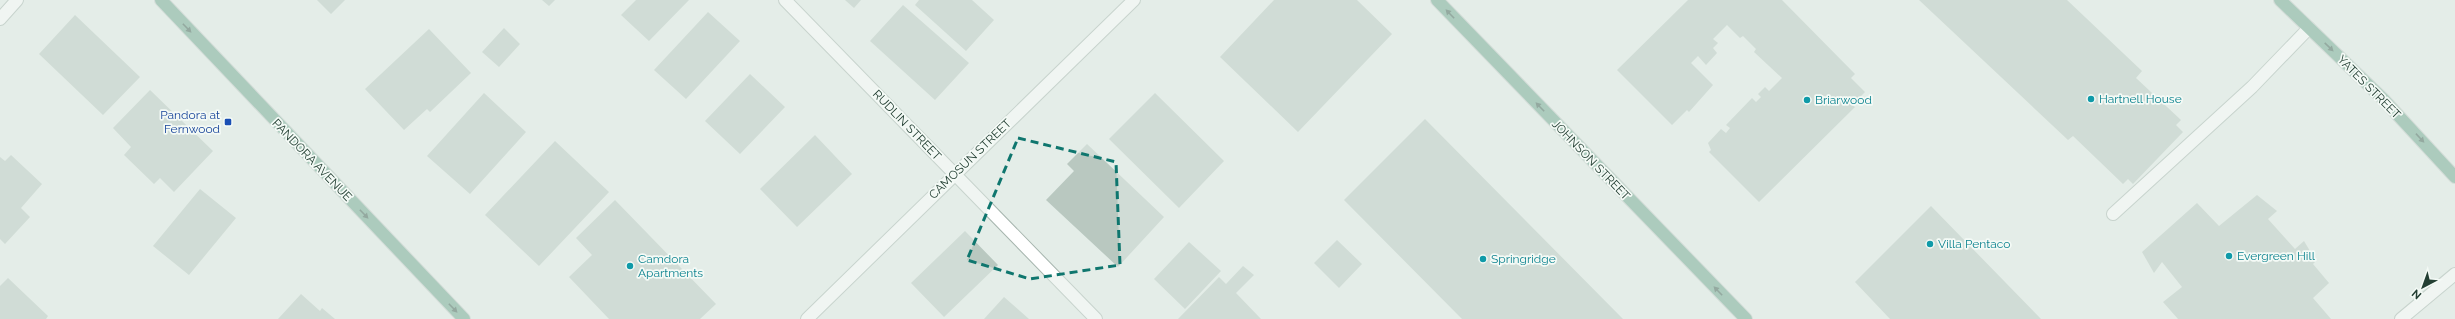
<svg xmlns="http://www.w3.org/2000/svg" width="2455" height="319" font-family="Raleway,sans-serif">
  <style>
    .building { fill: #b9c8c0 }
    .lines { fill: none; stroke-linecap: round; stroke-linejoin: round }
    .minor-casing { stroke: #a6b5ae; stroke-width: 14 }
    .major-casing { stroke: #c1c9c6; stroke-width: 14 }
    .minor { stroke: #fff; stroke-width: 12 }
    .major { stroke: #68a38b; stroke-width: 12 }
    .oneway { fill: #345849 }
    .marked { fill: none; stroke: #0f766e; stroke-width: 3; stroke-dasharray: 8 5; stroke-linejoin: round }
    .culture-dot { fill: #0f9aa8; stroke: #f4faf6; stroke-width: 1.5 }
    .transit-dot { fill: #1a4fb4; stroke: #f4faf6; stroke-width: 1.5 }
    .labels { text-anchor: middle; stroke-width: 3.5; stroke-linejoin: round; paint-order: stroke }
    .street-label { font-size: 12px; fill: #233f33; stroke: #f4faf6 }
    .culture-label { font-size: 12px; fill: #0d838f; stroke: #f4faf6; text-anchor: start }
    .transit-label { font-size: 12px; fill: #164399; stroke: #f4faf6; text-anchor: end }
  </style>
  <rect width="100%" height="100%" fill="#e4ede8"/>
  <path class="building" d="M317,0H345L331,14Z
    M542,0H555L549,6Z
    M636,0H689L649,41L621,15Z
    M845,0H861L854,8Z
    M919,0H972L994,20L966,51L915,5Z
    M1274,0H1357L1392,34L1298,132L1220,57Z
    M1688,0H1782L1855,74L1851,78L1865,92L1852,105L1855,107L1759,202L1709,152L1711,150L1708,143L1721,129L1726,133L1730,128L1726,125L1752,98L1756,102L1761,97L1758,94L1765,87L1769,91L1782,78L1754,52L1756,49L1743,36L1740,38L1727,25L1713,39L1718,43L1713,48L1717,53L1706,65L1698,56L1691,63L1713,85L1689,112L1687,110L1672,125L1617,70Z
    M1919,0H2067L2142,71L2136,78L2181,120L2176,125L2183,132L2133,184L2128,179L2123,184L2073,136L2068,140Z
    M903,5L969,63L935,100L870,41Z
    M708,12L740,41L686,99L654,70Z
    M75,15L140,77L103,115L39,54Z
    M504,28L520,44L499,67L482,52Z
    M429,29L471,73L430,112L427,109L404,130L365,89Z
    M750,74L785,107L740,154L705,121Z
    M150,90L213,151L174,192L160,178L154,184L124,155L131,147L113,128Z
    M484,93L526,132L470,194L427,156Z
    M1155,93L1224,161L1179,208L1109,139Z
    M1425,119L1623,319H1462L1344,200Z
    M815,135L852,174L797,227L760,189Z
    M555,141L609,192L539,266L485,215Z
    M1087,144L1164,217L1118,267L1046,200L1074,171L1067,164Z
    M11,155L42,184L21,208L30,217L5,244L0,239V157L5,161Z
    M200,189L236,218L189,275L153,246Z
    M2257,195L2277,211L2268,219L2295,249L2304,241L2316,261L2313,264L2329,283L2313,298L2331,319H2178L2163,302L2182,287L2162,262L2154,273L2142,252L2197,203L2219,226Z
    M615,200L716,304L700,319H609L569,277L592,255L576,238Z
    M1931,206L2041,319H1890L1855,282Z
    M965,231L998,265L944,317L911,283Z
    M1337,240L1362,264L1339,288L1314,263Z
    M1189,242L1221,271L1185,309L1154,279Z
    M1243,266L1254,275L1236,293L1261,319H1178L1219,277L1226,284Z
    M8,278L48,316L46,319H0V286Z
    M301,294L320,311L322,308L335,319H278Z
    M1004,297L1029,319H984Z"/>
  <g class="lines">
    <defs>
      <path id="minor" d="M785,0L1096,319
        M0,19L17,0
        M2113,214L2252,87L2309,28
        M807,319L1134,0
        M2401,319L2455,274"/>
      <path id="major" d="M161,0L464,319
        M1437,0L1746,319
        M2280,0L2383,99L2455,177"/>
    </defs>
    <use href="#minor" class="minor-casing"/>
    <use href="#major" class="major-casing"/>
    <use href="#minor" class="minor"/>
    <use href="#major" class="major"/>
  </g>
  <defs><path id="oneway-solid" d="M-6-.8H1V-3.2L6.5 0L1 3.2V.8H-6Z"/></defs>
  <g class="oneway">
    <use href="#oneway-solid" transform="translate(1450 14) rotate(-134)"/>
    <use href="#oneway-solid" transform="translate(187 28) rotate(46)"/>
    <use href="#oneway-solid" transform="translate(2329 47) rotate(44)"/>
    <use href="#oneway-solid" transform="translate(1540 107) rotate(-134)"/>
    <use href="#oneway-solid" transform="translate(2420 138) rotate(47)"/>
    <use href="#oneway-solid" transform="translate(364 214) rotate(46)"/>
    <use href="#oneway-solid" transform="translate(1718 291) rotate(-134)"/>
    <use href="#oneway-solid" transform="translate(453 308) rotate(46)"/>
  </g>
  <path d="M0 0H2455V319H0ZM1018,138L1116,162L1120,265L1030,279L967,260Z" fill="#e4ede8" fill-opacity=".55" fill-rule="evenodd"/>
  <path class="marked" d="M1018,138L1116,162L1120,265L1030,279L967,260Z"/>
  <g class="culture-dot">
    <circle cx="2091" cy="99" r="4"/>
    <circle cx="1807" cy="100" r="4"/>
    <circle cx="1930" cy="244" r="4"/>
    <circle cx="2229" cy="256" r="4"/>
    <circle cx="1483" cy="259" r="4"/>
    <circle cx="630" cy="266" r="4"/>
  </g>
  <rect class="transit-dot" x="224" y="118" width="8" height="8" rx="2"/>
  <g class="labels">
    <g class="street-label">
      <text transform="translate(2369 87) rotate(45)" y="4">YATES STREET</text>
      <text transform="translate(907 125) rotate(46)" y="4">RUDLIN STREET</text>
      <text transform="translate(970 159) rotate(-44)" y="4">CAMOSUN STREET</text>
      <text transform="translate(312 160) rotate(46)" y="4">PANDORA AVENUE</text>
      <text transform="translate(1591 160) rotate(46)" y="4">JOHNSON STREET</text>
    </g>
    <g class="culture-label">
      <text x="2099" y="103">Hartnell House</text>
      <text x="1815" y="104">Briarwood</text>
      <text x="1938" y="248">Villa Pentaco</text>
      <text x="2237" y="260">Evergreen Hill</text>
      <text x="638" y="263">Camdora<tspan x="638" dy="14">Apartments</tspan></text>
      <text x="1491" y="263">Springridge</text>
    </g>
    <g class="transit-label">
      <text x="220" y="119">Pandora at<tspan x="220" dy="14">Fernwood</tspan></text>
    </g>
  </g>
  <g transform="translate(2423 287) rotate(221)" stroke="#f4faf6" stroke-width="3" paint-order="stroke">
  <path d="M0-3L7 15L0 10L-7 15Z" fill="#233f33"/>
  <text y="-6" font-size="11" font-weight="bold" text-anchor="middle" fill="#233f33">N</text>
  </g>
</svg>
